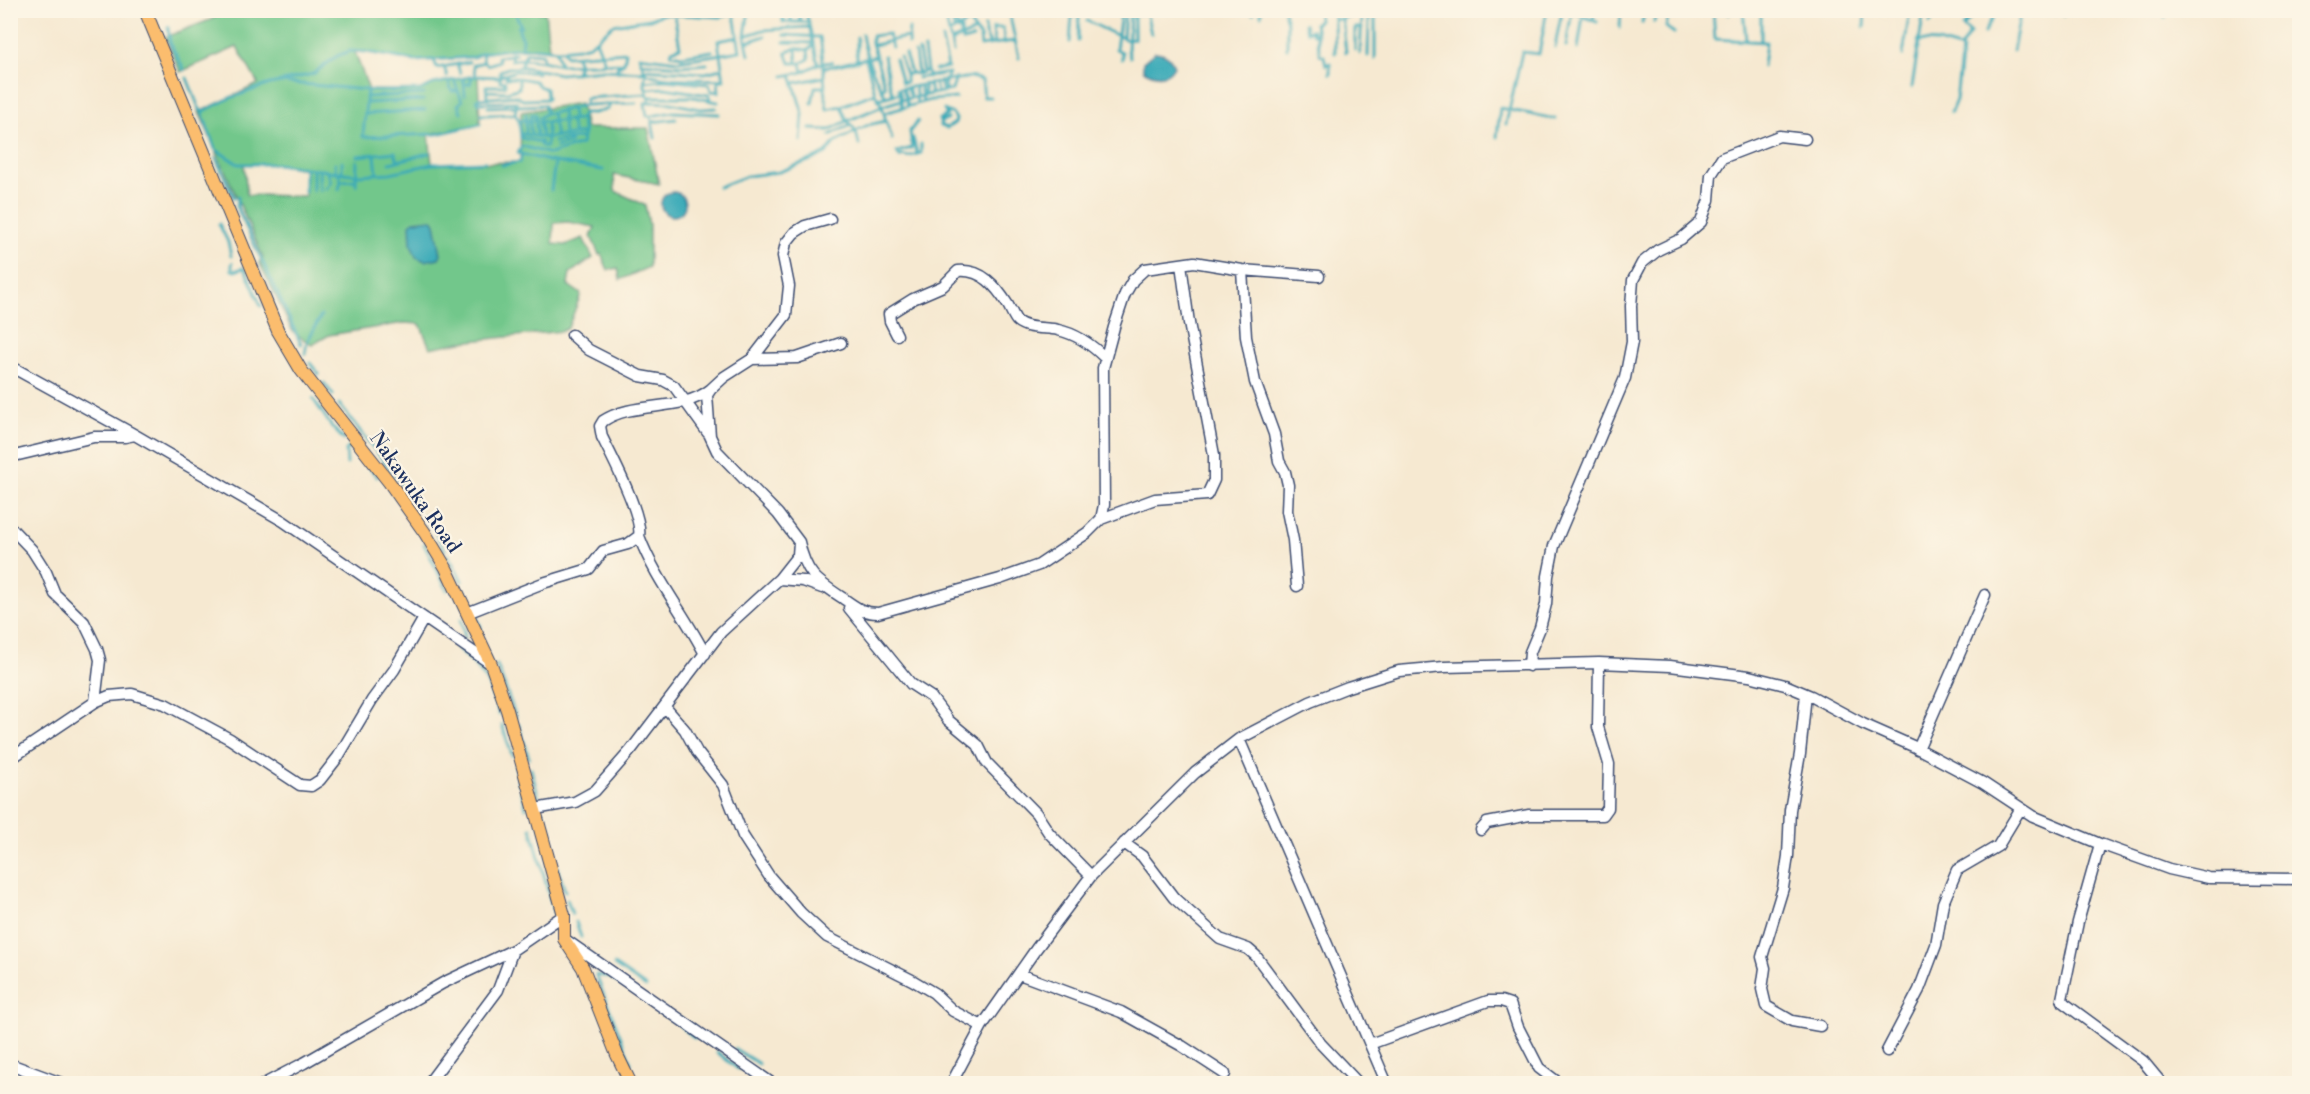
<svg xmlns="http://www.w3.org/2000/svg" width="2310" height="1094" font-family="'Libre Bodoni',serif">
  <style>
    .green { fill: #72c78b; stroke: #467b74; stroke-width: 1.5; fill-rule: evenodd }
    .water { fill: #3aaab8; stroke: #2a6c8b; stroke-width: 1.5 }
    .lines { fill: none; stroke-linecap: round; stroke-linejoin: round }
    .stream { stroke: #3aaab8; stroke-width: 3 }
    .minor-casing { stroke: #3c4b6f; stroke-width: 13 }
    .major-casing { stroke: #3c4b6f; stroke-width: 14 }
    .minor { stroke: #fff; stroke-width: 10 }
    .major { stroke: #fbbd6e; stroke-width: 12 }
    .labels { text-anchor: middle; stroke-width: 4.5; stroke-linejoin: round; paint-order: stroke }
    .street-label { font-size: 20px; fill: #1b2f5e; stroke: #fcf5e5 }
  </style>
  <rect width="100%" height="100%" fill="#fcf5e5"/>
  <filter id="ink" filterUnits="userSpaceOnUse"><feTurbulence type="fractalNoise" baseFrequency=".0167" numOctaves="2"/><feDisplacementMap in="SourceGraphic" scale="12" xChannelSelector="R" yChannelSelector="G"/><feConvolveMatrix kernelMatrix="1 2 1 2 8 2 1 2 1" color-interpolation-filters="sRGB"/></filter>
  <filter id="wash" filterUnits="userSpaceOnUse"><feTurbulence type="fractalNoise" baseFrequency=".008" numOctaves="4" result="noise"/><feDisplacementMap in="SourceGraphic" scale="24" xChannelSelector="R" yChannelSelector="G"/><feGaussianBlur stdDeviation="1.35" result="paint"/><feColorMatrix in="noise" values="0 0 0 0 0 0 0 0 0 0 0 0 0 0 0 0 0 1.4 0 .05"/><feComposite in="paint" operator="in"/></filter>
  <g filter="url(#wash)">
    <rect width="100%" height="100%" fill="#f6e9d1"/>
    <path class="green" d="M386,10V16L418,11L465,14L488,11H537L541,13L545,11L549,49C528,47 494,48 474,57L415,61L366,52H355L369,90H420L433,84L478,76L480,124L429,134L432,164L520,162L521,112L580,103L586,128H648L659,184L614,175L615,191L645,205L649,224V267L620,280L618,268L608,270L601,254L599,255L591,236L595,227L568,222L554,223L553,244L566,245L583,238L593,258L570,273L568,285L581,294L568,328L562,331L461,342L430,348L420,324L404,323L329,335L312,345L293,332L259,262L263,257L199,112L258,84L237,47L180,72L165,37L210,20L227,11ZM244,164H276L305,169V196L247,195Z"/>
    <path class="water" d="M1155,52C1166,53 1170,56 1174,66C1166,80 1154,76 1143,70V62Z
      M661 204a12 12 0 1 1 24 0a12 12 0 1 1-24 0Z
      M432,219L435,224L441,254L439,258L425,261L416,257L411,244L410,224L414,221Z"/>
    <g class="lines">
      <path class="stream" d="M514,10L521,26L518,27L522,38L521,49
        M783,10V22H809L804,10
        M791,10V21
        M799,10L800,21
        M944,10L953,52
        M951,10L954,29
        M954,10L958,30
        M974,10L975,18L971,25L980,37L981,46L1014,41
        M994,10L995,12
        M1146,10L1151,34
        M1253,10V14
        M1261,10V15
        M1284,10L1287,23V48
        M1318,10L1319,21L1315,23L1320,55L1324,56L1326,65L1330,63V74
        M1333,10L1334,20L1353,16
        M1352,10L1353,16L1362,15L1360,54
        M1362,10V15H1373
        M1670,10L1666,27L1674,33
        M1713,10L1715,39L1766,42L1763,66
        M1729,10V14
        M1743,10L1746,40
        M2163,10L2165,18
        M1571,11L1597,22
        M1959,11V10
        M1009,12L1019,58
        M674,14L680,47L672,50L671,54L682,56L712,51
        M1009,14L1018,10
        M2047,14L2048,10
        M2055,14L2056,10
        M1076,15L1079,17L1078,41
        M2064,15V10
        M1376,16L1384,14L1383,10
        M975,18L984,15
        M1342,18L1346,52
        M1334,20L1335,53
        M1593,20L1595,10
        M1087,21L1127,40L1134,39V14L1147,13
        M1654,22L1657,10
        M1642,23L1645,10
        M1930,23L1940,10
        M1305,24L1307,32L1312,30L1313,34H1317
        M809,25L818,64
        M985,26V34L990,44
        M168,27L170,43L184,70
        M1864,27L1865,10
        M1620,28L1621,10
        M949,33L967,23
        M1984,33L1997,10
        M862,34C865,55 875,78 886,97
        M784,35L820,37C824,61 824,84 827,109L841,106L847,121L829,130L810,129
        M745,36L763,30L809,27
        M961,37L976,31
        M961,37L963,41L973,38
        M1123,38L1125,10
        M596,40L605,63
        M951,41L961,37V29
        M1761,41V10
        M1918,41L1938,42L1962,49L1956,100L1951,112
        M747,42L765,36
        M784,42L813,43
        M1070,42L1072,16L1076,15V10
        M908,44L909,29
        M994,44L993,28H1003L1004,43
        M873,45C886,43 896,38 909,37
        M813,46L808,50L796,48L786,52L790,63H801L803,72L818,64L832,62
        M1566,46L1572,11
        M1555,47L1562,10
        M796,48L797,63
        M1960,48L1970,33L1963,27L1977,10
        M924,49L928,77
        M1578,49L1583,16
        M563,50L566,56L626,52L624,63L617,67L618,72
        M1355,50V28H1362
        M2013,50L2021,10
        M556,51L560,65L623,63
        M919,51L923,72L925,71
        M482,53L484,62L488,65L499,61L498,57L516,54
        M915,53L918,74L923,72
        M512,54L511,60L523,59L526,53L542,54L543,61L560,65
        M905,54L911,73L918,74
        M749,55L745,36L749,10
        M1903,55L1910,10
        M876,56L885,87L881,89
        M884,56L888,79L893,95
        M1368,56L1369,15
        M900,57L906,75L911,73
        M1130,57L1128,50L1130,14
        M866,59L875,93
        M895,59L902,83L906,82V75
        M1122,59V52L1116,49L1121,13L1134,14
        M1375,59V10
        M434,60L437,68L469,62
        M857,61V37
        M641,63L681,66L707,64
        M801,63L809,59L808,50
        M457,64L460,73
        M444,67L447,76
        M521,67L523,59L543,61
        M824,68L876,56L872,43V36L888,34L892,47
        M643,69L705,73L721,69
        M935,70L948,67L942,39
        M576,73L579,64L576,56
        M507,74L516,71L538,73
        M475,75L473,65L484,62
        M791,75L803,114L801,141
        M784,76L803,72
        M187,78L199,108L202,112L230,98L270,84L280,82L377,91L420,90L433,84L474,76L500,77V71L508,68L524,67L560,74L603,70L644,72C658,81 706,79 724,80L718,41L738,37
        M463,78L464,84H470L472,77
        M918,78L949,73L947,78
        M454,80L462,101L458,105L461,112
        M940,80L943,92
        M944,80L946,91
        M283,81L313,74L337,56L350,51L366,52L415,61L474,57L482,53L511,49L537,48L558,50L578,48L590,45L613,25L650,19L663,14L721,17L746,10
        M448,81L452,91H456
        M644,82L663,80L709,84L711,91L719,92L718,80
        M935,82L937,93
        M794,83L824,77
        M929,83L931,94
        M464,84L465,95
        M924,84L925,95
        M920,85L923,102
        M915,86L917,104
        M908,87L911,98
        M1912,87L1924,10
        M903,88L908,106
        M646,89L665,88L709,95L711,101
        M367,90L363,137L437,134L480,124
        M487,91L507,92L519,88V78
        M900,93L902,108
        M366,97L424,94
        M487,97L486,86H505V82L500,81V77
        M648,97H693L718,102
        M477,99L516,96L523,100L547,99L546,89L539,86L535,81L519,78H506L507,74L500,75
        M477,99L479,103L517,102L515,114L481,115
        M878,99L900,93L898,89L971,77L982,80L984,97H991
        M650,102L671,103L700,109L716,108
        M366,103L423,100
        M812,103L815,87H824
        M585,105L586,98L646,94
        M841,106L875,93L882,106L901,100L952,90L956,78
        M488,107L544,105L546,113H552L585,105L636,103
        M572,108L573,119
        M562,110L564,135
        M944,110L953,114L956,119L955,123L947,128L941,126L940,119L947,115Z
        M202,112L215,149L238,164H276L359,175L390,173L432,164L485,162
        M552,113L556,137
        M884,113L931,100L956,98
        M365,114L425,110
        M515,114L519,120L547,122V138L522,134
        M526,114V134
        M535,114L537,136
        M651,116L673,112L719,114
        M539,118L546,113
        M519,120L521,138L541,142L540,145L546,147L547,138L584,133L581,119L583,113H594L608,109L610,104
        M570,120L574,134
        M918,121L910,131L912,148L897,152L900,157L903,155L907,157L921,153V144
        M540,122L542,137
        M547,122L581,119
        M652,122L676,119
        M940,122L948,119
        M1506,124L1522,52L1539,54L1547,10
        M584,133L581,144L550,154L522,146L518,153L549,161L603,170
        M531,135L530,121L532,114
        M830,135L851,125L847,121L882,106L886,121
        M1497,137L1500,108L1555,119
        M655,138L651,116H647L645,103L650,102L644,82L646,74L639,56L678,61L740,51L734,14
        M913,138L917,153
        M554,142L564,140
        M859,145L856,131L868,125L886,121L892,139
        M556,147L571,142L565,139L583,138
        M375,155L377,174
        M357,156L395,152L398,161
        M216,158L234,198
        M342,162V173
        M335,163L336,173
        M390,163L429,153
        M502,165L520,162L522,154
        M313,170V191
        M319,170L320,190
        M341,181L356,180
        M356,185L357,161
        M719,187L747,176L779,172L816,158L826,153L834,143L856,131L851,125
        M326,189L331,181L327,171
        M339,189L341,181L339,174
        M551,190L555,162
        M305,192V169
        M238,197L237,207L301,344
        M219,224L228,242L231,256
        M232,263V270L235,271L243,268L246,271L261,306
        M305,354L307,342L321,316
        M310,363L319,374
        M324,383L333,395
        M313,399L332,427L344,440
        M339,404L418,505
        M347,464L346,450L351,446L377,477
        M424,515L430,526
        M436,534L445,550
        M424,544L447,590
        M448,555L462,581
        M465,591L472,607
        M475,614L481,627
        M461,619L465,638
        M458,649C485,672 488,681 499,714
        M497,665L516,717
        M502,725L512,755
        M519,725L529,758
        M516,767L519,784
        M531,769L540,803
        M521,791L526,808
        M543,813L555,859
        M531,828L554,913
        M557,866L565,891
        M567,899L572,914
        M576,922L581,937
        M614,965L646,987
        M623,986L609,977L596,975L631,1063
        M680,1025L695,1038
        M735,1049L759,1064
        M717,1052L738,1069
        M752,1077L757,1081
        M783,1083L784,1084"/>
    </g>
  </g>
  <g filter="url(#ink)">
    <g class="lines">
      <defs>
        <path id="minor" d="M1242,270L1246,337L1255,382L1274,434L1279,461L1285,472L1288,485L1287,511L1293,540L1297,586
          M572,335L589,350L640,376L663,380L674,386L708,433
          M897,335L890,321L889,314L913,299L943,286L958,271C982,269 996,286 1008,305C1011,310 1014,318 1017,321C1027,330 1047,327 1058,330C1077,334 1092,345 1105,358
          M752,359L786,315L789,286L783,256L786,243L794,233L805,226L830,219
          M10,366L135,435L283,521L491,664
          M10,457L94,437H125L135,435
          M1101,519L1155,499L1207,495L1214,480V455L1189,323L1181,264
          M10,527L32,550L46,572L55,594L84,622L97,649L100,660L95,702
          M639,536C655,579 684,613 705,654
          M799,542C806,575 817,581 844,599C856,607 862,613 878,613L1000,579L1039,565L1087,533L1101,519L1104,505L1103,368L1114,327L1125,294L1133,280L1145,269L1194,262L1242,270L1319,276
          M779,579L798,555L799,542L778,514L717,451L710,436L707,395L711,389L724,377L752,359L797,358L841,343
          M849,608L911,684L931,697L948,720L978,745L987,763L1036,813L1049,833L1091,876
          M467,613L543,583L589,569L603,551L628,544L639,536C643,516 612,457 602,437L600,426L603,421C634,400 682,413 711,389
          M1529,666L1530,652L1540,628L1546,604L1548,576L1554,546L1625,378L1632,342L1631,306L1633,280L1642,263L1658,250L1681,239L1701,222L1709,200L1711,175L1722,158L1779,136L1805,139
          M1806,694L1800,754L1790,810L1788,856L1783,888L1762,957L1765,968L1762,989L1766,1006L1792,1021L1820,1026
          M665,707L685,730L697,752L723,785L743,836L769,876L801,913L827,937L912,980L934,993L953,1011L982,1026
          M1239,739L1387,1084
          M1918,749L1985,595
          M10,759L95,702L109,696L132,694L165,704L230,739L300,785L311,786L320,780L338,757L372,700L394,670L424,618
          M535,809L575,802L595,791L631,750L721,632L779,579L803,581L822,588
          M1481,830L1487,823L1529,815H1603L1608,808L1609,764L1598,727L1599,663
          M1124,843L1142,856L1174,898L1220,939L1248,949L1256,956L1321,1044L1359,1084
          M2100,844L2078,922L2062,999L2064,1003L2143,1061L2162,1084
          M566,940L773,1084
          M1019,974L1121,1012L1182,1046L1225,1074
          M1370,1044L1488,1001H1501L1510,1004L1518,1027L1539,1068L1560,1084
          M1887,1051L1919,990L1936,945L1943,903L1957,870L1998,846L2021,808
          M10,1064L64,1084
          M264,1084L304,1063L443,983L513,950L564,915
          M428,1084L498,990L513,950
          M951,1084L982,1026L1036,949L1091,876L1195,773L1239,739L1310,702L1348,687L1399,671L1444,667L1599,663L1670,666L1749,676L1785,685L1811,696L1863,724L1915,747L1983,783L2033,816L2100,844L2169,869L2209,878L2300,879"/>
        <path id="major" d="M145,10L278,331L301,370L389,482L425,533L446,568L491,664L507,710L564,915V939L583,968L617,1055L631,1084"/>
      </defs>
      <use href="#minor" class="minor-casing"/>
      <use href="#major" class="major-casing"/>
      <use href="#minor" class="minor"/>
      <use href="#major" class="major"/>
    </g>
  </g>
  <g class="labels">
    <g class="street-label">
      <text transform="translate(416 492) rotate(55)" y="7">Nakawuka Road</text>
    </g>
  </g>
  <rect width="2310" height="1094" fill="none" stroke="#fcf5e5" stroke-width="36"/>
</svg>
